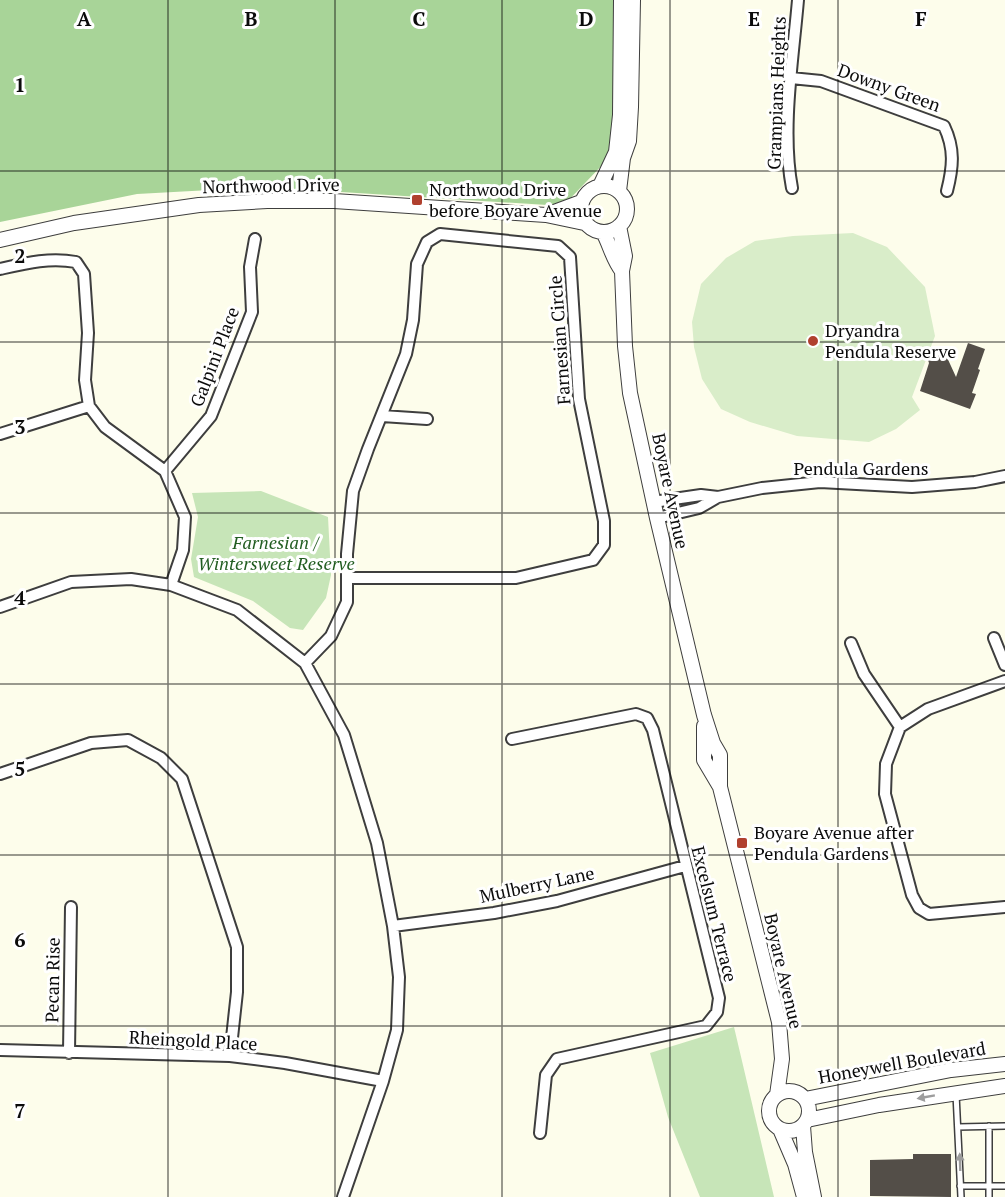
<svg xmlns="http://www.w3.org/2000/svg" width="1005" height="1197" font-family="'PT Serif',serif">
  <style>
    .green { fill: #c7e5b8 }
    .forest { fill: #a8d498 }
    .pitch { fill: #d9edc9 }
    .building { fill: #534e48 }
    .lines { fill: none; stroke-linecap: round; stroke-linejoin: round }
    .service-casing { stroke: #3e3e3e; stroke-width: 8 }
    .minor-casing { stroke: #3e3e3e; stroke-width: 14 }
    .tertiary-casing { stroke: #3e3e3e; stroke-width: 16 }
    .service { stroke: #fff; stroke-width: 5 }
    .minor { stroke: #fff; stroke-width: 10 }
    .tertiary { stroke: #fff; stroke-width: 14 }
    .oneway { fill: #9d9d9d }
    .grid { fill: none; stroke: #0b0b0b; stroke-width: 1.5; stroke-opacity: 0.55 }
    .poi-dot { fill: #b0402e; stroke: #fff; stroke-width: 2 }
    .labels { text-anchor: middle; stroke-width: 6; stroke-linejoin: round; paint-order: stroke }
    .street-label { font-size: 18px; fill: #0b0b0b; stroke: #fff }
    .poi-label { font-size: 18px; fill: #0b0b0b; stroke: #fff; text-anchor: start }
    .park-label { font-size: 18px; font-style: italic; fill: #225d21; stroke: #fff }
    .grid-label { font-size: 20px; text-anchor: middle; font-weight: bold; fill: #0b0b0b; stroke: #fff; stroke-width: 6; stroke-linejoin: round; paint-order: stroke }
  </style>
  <rect width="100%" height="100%" fill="#fdfdeb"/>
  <path class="green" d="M261,491L328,517L331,575L326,598L303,630L290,628L253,601L194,577L191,559L198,517L192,493Z
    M734,1027L774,1197H700L668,1117L650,1053Z"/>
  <path class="forest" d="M0,0H619L614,111L608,159L563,206L263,187L137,194L0,222Z"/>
  <path class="pitch" d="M853,233L887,247L925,287L935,336L912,397L920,410L896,429L869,442L797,436L750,422L721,409L702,379L694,347L692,322L701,284L726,258L755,241L793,236Z"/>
  <path class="building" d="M968,343L985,349L978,369L980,370L972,393L976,394L970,409L920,391L929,363L928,360L945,353L956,377Z
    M913,1154H951V1197L870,1196V1160L913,1159Z"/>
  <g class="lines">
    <defs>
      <path id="service" d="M956,1094L961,1197
        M989,1126V1197
        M958,1127L1005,1126
        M960,1186H1005"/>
      <path id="minor" d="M791,78L821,81L944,126C955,149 953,167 947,191
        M792,188C781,130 793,59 798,0
        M0,269C26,263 50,257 76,262L84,274L88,333L85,380L89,406L105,427L165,471L185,517L183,550L171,585
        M382,416L427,419
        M0,434L89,406
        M165,471L211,416L252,312L250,267L255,239
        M653,502L701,495L718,497
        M657,518L699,508L718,497L762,488L820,482L912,487L975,482L1005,476
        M0,607L71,582L131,579L171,585L237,610L305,663L344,735L377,843L393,926L399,977L397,1030L383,1081L343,1197
        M994,638L1005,665
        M851,643L864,674L900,727
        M305,663L331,636L347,602V554L353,491L368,449L406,354L413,320L417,264L427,242L440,234L558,246L570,257L579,399L604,521V545L593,560L516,578H348
        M1005,681L928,709L900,727L886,764L885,794L912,895L919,908L929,914L1005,907
        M512,739L636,714L647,718L653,730L719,998L717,1012L706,1026L557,1059L546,1075L540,1133
        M0,774L91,743L128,740L161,758L182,779L237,947V992L230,1056
        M393,926L494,913L557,901L685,866
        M0,1050L230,1056L285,1063L383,1081
        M69,1053L71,907"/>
      <path id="tertiary" d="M581 209a23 23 0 1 1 46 0a23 23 0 1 1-46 0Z
        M600,186L616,152L620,115L621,0
        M619,191L623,158L629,141L631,107L633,0
        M546,215L581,202
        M619,226L625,256L622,271L625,346L630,393L657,518L704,715L713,743L720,755V787
        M603,232C610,245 613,260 622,271
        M0,240L74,223L199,205L267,201H334L546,215L584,223
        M704,726V760L720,787L779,1022L782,1059L777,1095
        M769 1111a20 20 0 1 1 40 0a20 20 0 1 1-40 0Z
        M805,1099L951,1070L1005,1064
        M807,1120L879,1105L1005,1086
        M803,1126L805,1152L814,1197
        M780,1129L795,1164L804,1197"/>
    </defs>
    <use href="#service" class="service-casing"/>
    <use href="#minor" class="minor-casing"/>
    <use href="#tertiary" class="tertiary-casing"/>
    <use href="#service" class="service"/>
    <use href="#minor" class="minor"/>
    <use href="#tertiary" class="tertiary"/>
  </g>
  <defs><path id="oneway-solid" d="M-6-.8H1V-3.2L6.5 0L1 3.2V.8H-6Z" transform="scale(1.5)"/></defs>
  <g class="oneway">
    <use href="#oneway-solid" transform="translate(926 1097) rotate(170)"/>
    <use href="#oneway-solid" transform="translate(960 1162) rotate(-92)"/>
  </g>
  <path class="grid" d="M168,0V1197M335,0V1197M502,0V1197M670,0V1197M838,0V1197M0,171H1005M0,342H1005M0,513H1005M0,684H1005M0,855H1005M0,1026H1005"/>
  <g class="poi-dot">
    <rect x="411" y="194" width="12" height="12" rx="3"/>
    <circle cx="813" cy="341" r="6"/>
    <rect x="736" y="837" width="12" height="12" rx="3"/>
  </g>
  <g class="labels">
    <g class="street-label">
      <text transform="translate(889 88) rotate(20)" y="6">Downy Green</text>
      <text transform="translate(777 93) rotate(-88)" y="6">Grampians Heights</text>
      <text transform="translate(271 186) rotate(-1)" y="6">Northwood Drive</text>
      <text transform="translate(560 340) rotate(-94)" y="6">Farnesian Circle</text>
      <text transform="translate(215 357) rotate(-69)" y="6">Galpini Place</text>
      <text x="861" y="475">Pendula Gardens</text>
      <text transform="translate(670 491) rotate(78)" y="6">Boyare Avenue</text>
      <text transform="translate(537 885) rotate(-12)" y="6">Mulberry Lane</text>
      <text transform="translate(714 914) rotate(76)" y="6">Excelsum Terrace</text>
      <text transform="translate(783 971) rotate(77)" y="6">Boyare Avenue</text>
      <text transform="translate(53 980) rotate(-89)" y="6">Pecan Rise</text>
      <text transform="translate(193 1041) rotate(3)" y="6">Rheingold Place</text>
      <text transform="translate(902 1063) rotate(-10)" y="6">Honeywell Boulevard</text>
    </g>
    <g class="poi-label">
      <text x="429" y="196">Northwood Drive<tspan x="429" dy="21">before Boyare Avenue</tspan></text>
      <text x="825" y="337">Dryandra<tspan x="825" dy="21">Pendula Reserve</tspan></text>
      <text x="754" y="839">Boyare Avenue after<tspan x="754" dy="21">Pendula Gardens</tspan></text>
    </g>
    <g class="park-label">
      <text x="276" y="549">Farnesian /<tspan x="276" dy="21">Wintersweet Reserve</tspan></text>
    </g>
  </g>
  <g class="grid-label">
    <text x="84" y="26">A</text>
    <text x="251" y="26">B</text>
    <text x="419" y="26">C</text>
    <text x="586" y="26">D</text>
    <text x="754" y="26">E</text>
    <text x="921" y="26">F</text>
    <text x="20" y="92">1</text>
    <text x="20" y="263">2</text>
    <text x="20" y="434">3</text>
    <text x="20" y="605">4</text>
    <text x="20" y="776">5</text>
    <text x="20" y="947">6</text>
    <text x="20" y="1118">7</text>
  </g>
</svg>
